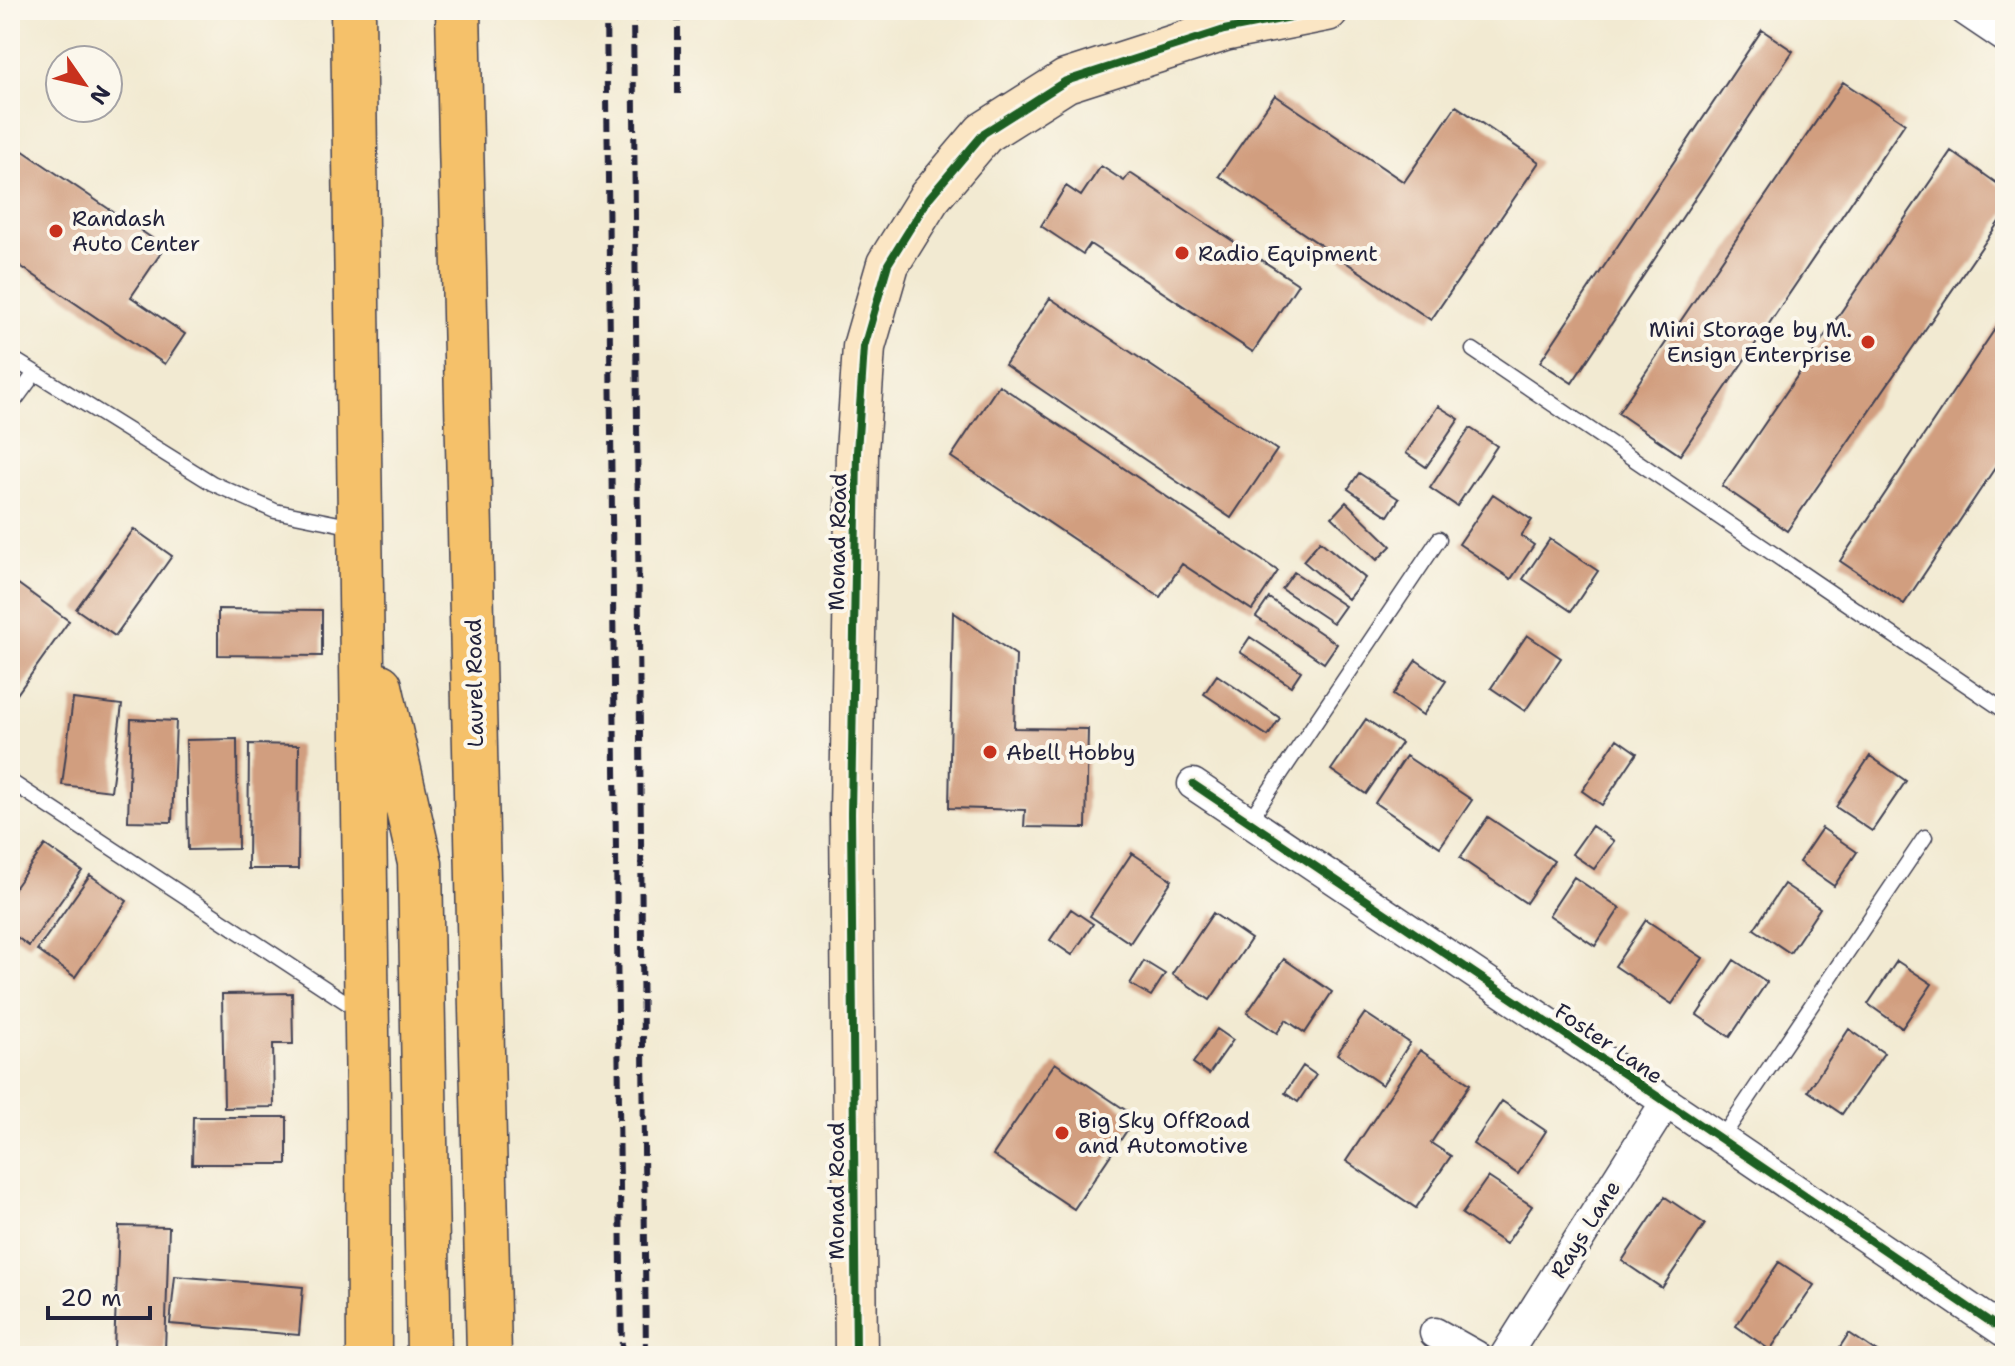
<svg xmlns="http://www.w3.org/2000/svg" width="2015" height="1366" font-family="'Shantell Sans',sans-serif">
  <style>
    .building { fill: #d19e7f }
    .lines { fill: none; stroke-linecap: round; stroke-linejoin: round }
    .lane-casing { stroke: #414052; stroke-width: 17 }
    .street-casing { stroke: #414052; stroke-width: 33 }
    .secondary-casing { stroke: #414052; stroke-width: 45 }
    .primary-casing { stroke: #414052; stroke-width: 47 }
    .lane { stroke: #fff; stroke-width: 14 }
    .street { stroke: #fff; stroke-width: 30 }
    .secondary { stroke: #fbe6c4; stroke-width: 42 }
    .primary { stroke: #f5c16b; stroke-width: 44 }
    .rail { stroke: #22223b; stroke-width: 6; stroke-dasharray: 12 6; stroke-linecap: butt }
    .cycleway-casing { stroke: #fbf7ec; stroke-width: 13 }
    .cycleway { stroke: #1b5e20; stroke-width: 8 }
    .poi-dot { fill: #c8321e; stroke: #fbf7ec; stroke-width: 3 }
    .labels { text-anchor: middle; stroke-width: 8; stroke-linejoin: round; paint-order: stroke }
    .poi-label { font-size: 22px; fill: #22223b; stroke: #fbf7ec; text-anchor: start }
    .street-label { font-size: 22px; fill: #22223b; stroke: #fbf7ec }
  </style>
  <rect width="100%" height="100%" fill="#fbf7ec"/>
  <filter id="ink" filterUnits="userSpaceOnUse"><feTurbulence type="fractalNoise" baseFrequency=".0125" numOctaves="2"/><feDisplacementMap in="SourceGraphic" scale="16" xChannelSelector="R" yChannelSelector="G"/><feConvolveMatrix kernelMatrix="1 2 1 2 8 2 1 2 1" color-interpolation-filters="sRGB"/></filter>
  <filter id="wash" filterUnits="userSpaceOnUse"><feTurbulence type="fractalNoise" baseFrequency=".006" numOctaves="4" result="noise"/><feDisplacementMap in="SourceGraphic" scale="32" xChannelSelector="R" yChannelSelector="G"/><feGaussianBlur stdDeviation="1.8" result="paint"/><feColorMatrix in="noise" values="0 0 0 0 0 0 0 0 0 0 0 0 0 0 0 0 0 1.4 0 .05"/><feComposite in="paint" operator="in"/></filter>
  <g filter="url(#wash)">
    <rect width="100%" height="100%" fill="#f2ead2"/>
    <g id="blocks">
      <path class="building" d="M1762,30L1793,51L1572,383L1540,362Z
        M1843,82L1905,123L1680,455L1618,413Z
        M1275,95L1404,182L1456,106L1539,162L1431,320L1219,176Z
        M10,142L165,247L131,297L185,334L165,364L10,259Z
        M1951,151L2005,189V213L1787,531L1722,486Z
        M1101,166L1124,181L1130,173L1298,284L1253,352L1090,244L1083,254L1041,226L1066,186L1081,196Z
        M1050,298L1277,450L1231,518L1005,365Z
        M2005,314V453L1904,604L1840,561Z
        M999,385L1278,571L1252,610L1182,564L1160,597L951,457Z
        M1438,406L1459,419L1426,467L1406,453Z
        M1470,428L1497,446L1457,506L1430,488Z
        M1359,473L1399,499L1388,516L1348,489Z
        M1493,494L1532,520L1521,536L1534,545L1511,579L1459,544Z
        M1346,502L1391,546L1377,560L1332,517Z
        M134,529L172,556L115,636L76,609Z
        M1550,539L1598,571L1571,611L1523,579Z
        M1320,541L1365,578L1348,599L1303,561Z
        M1294,572L1345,606L1333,623L1282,589Z
        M10,578L69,621L10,704Z
        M1269,598L1337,644L1324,663L1256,617Z
        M218,609L322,610V656L218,655Z
        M953,612L1016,655L1014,728L1088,729L1086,828L1024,827L1025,810L949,808Z
        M1527,635L1561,658L1525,711L1491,688Z
        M1250,637L1301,671L1291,686L1240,652Z
        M1416,660L1446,681L1423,715L1393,695Z
        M1217,675L1280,718L1268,736L1204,694Z
        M73,699L122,705L111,791L62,785Z
        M131,719L176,721L172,822L128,821Z
        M1366,719L1401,743L1366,794L1331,770Z
        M237,739L238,849L188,850L186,740Z
        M1617,739L1637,753L1602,805L1582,791Z
        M249,744L299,745L298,869H248Z
        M1406,756L1472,800L1440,847L1375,803Z
        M1870,756L1906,781L1872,831L1836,807Z
        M1488,817L1554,861L1526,903L1460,858Z
        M1592,826L1614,841L1594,869L1572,854Z
        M1822,828L1857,852L1834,886L1799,862Z
        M45,845L82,871L29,946L10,932V894Z
        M1132,853L1172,880L1130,943L1090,916Z
        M90,875L127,901L75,977L37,950Z
        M1574,877L1620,908L1595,946L1549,915Z
        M1784,884L1820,908L1790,953L1754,929Z
        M1071,909L1093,924L1072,955L1050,940Z
        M1213,913L1251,939L1210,1000L1172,974Z
        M1646,920L1703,958L1672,1004L1615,966Z
        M1284,959L1332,992L1305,1033L1286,1020L1277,1033L1247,1013Z
        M1734,960L1767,982L1730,1037L1697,1015Z
        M1144,961L1165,974L1151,996L1130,984Z
        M1897,961L1932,984L1902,1028L1868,1004Z
        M292,993L293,1044H273L274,1107L224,1108L222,994Z
        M1365,1013L1410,1043L1382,1085L1337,1054Z
        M1217,1029L1233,1040L1209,1074L1193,1063Z
        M1849,1029L1884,1053L1842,1114L1808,1091Z
        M1420,1050L1470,1084L1431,1143L1451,1156L1416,1208L1346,1161Z
        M1055,1063L1136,1117L1074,1209L993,1155Z
        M1303,1066L1316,1075L1298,1102L1285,1093Z
        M1502,1101L1546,1131L1518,1174L1473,1144Z
        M193,1117H287V1164H192Z
        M1488,1177L1532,1206L1506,1244L1462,1214Z
        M1665,1197L1705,1224L1662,1288L1622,1261Z
        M119,1226L169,1227L165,1351L114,1349Z
        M1779,1262L1814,1285L1770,1350L1736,1326Z
        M175,1276L303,1287L299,1335L170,1324Z
        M1849,1333L1883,1356H1834Z"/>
    </g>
  </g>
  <g filter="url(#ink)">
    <use href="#blocks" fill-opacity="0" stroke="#414052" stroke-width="2"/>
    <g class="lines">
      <defs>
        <path id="lane" d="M1473,350L2005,711
          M10,357L212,483L275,511L354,527
          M10,407L35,373
          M10,781L361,1012
          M1249,821L1439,539
          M1721,1139L1925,837"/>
        <path id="street" d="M1965,10L2005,37
          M1193,784L1721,1139L2005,1332
          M1435,1333L1476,1356
          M1505,1356L1666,1102"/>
        <path id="secondary" d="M856,1356L851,814L857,452L864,347L888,264L929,198L984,133L1066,81L1224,30L1327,10"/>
        <path id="primary" d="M353,10L368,1104L369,1356
          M458,10L489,1356
          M380,686L420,863L429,1356"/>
      </defs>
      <use href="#lane" class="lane-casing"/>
      <use href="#street" class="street-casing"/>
      <use href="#secondary" class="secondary-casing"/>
      <use href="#primary" class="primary-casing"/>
      <use href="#lane" class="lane"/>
      <use href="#street" class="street"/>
      <use href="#secondary" class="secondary"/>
      <use href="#primary" class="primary"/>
      <path class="rail" d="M606,10L622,1356
        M633,10L646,1356
        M678,10V97"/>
      <defs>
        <path id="cycleway" d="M1193,784L1721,1139L2005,1332
          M856,1356L851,814L857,452L864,347L888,264L929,198L984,133L1066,81L1224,30L1327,10"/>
      </defs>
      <use href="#cycleway" class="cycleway-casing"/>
      <use href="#cycleway" class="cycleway"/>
    </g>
  </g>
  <g class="poi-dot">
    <circle cx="56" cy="231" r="8"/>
    <circle cx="1182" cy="253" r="8"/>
    <circle cx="1868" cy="342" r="8"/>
    <circle cx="990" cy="752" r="8"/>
    <circle cx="1062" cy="1133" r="8"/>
  </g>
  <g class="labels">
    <g class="poi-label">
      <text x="72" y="226">Randash<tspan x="72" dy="25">Auto Center</tspan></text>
      <text x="1198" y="261">Radio Equipment</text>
      <text x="1852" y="337" text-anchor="end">Mini Storage by M.<tspan x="1852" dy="25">Ensign Enterprise</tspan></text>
      <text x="1006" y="760">Abell Hobby</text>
      <text x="1078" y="1128">Big Sky OffRoad<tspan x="1078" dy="25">and Automotive</tspan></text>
    </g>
    <g class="street-label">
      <text transform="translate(837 542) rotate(-89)" y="8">Monad Road</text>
      <text transform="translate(474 683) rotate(-91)" y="8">Laurel Road</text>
      <text transform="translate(1609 1043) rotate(34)" y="8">Foster Lane</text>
      <text transform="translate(836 1191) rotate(-90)" y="8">Monad Road</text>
      <text transform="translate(1585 1229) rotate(-58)" y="8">Rays Lane</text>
    </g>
  </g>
  <rect width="2015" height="1366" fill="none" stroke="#fbf7ec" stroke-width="40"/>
  <g transform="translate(84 84) rotate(124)"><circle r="38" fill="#fbf7ec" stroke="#a4a2a5" stroke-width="2"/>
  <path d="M0-6L14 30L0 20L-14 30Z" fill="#c8321e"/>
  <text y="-12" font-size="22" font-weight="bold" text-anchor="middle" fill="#22223b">N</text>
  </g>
  <path d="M48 1306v12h102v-12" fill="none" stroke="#22223b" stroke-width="4"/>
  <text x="60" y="1306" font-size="24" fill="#22223b" stroke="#fbf7ec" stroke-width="6" paint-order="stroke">20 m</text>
</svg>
